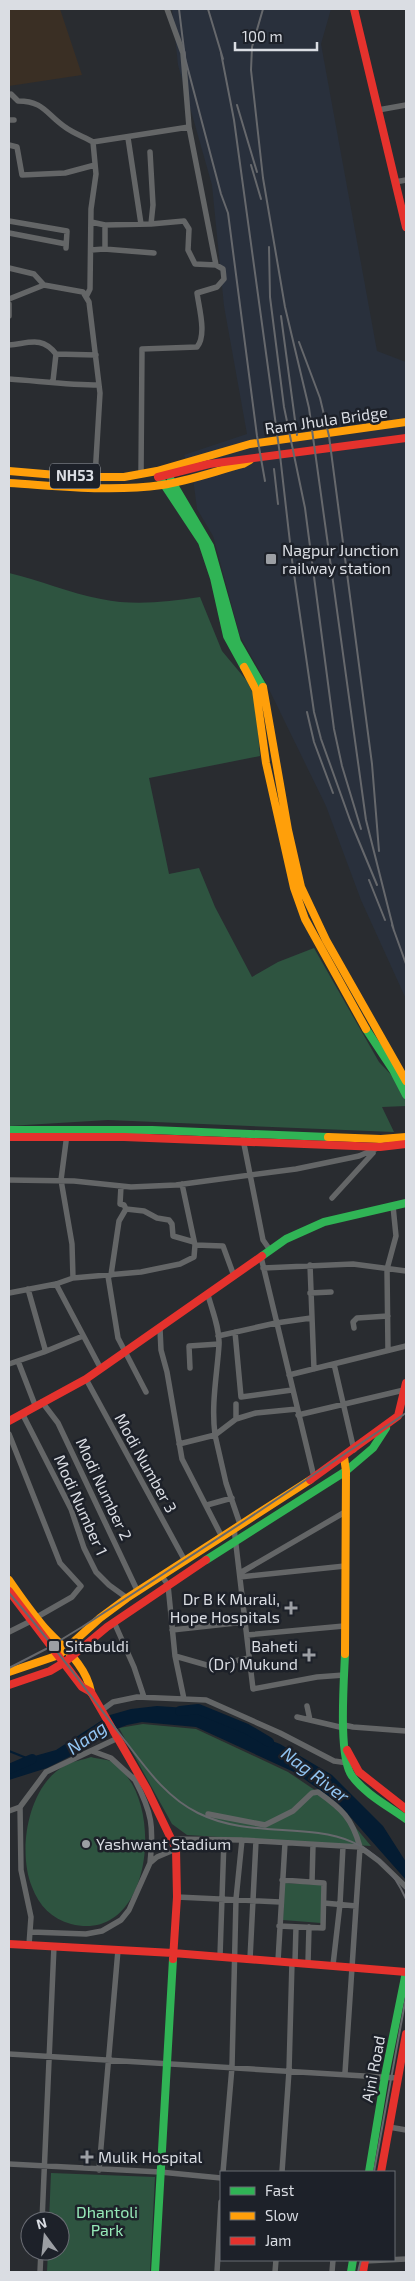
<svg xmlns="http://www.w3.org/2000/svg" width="415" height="2281" font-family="'Exo 2',sans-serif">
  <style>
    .built { fill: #29303c }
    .education { fill: #3a2f24 }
    .green { fill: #2e5440 }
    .water { fill: #041c32 }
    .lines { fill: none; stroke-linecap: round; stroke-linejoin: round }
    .stream { stroke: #041c32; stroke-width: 2 }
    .river { stroke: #041c32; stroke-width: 10 }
    .street { stroke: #646667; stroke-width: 5.5 }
    .fast { stroke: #30b455; stroke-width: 8 }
    .slow { stroke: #ff9f0a; stroke-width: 8 }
    .jam { stroke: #e5322d; stroke-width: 8 }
    .rail { stroke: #66686c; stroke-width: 2 }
    .poi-dot { fill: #9c9fa4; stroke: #1d2129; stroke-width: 2 }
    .labels { text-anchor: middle; stroke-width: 5; stroke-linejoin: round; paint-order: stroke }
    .shield { fill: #1d2129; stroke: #a1a5ab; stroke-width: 1 }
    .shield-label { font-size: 15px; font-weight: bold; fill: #dadde3 }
    .street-label { font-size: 16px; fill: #dadde3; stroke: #1d2129 }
    .poi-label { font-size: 16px; fill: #dadde3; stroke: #1d2129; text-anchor: start }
    .park-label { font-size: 16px; fill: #96e9b8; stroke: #1d2129 }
    .water-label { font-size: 18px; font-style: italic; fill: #92c5f3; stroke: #1d2129 }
  </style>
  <rect width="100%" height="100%" fill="#292c30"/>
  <path class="built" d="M172,9H331L321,44L377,351L406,362V999L361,900L326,806L263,677L240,636L213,536L197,509L193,478L184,455L247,434L224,306L212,185L178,65Z"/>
  <path class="education" d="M9,9H60L82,75L9,86Z"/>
  <path class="green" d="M9,573C40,580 69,593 101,599C134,606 166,602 200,597L222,651L247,681L255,698L260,756L149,778L169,874L199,868L215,907L252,977L278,962L314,948L379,1062L397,1081L406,1098V1106L382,1107L394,1132L108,1120L9,1126Z
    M143,1724L196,1729L288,1772L337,1805L371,1846L187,1835L172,1824L119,1728Z
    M91,1757C98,1759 107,1759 113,1762C117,1764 121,1770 124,1773C164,1816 148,1944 71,1924C52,1919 39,1906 32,1887C17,1851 28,1784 66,1765C73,1761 83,1760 91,1757Z
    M284,1883L322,1885L321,1923L283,1920Z
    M51,2173L155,2177L150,2272H47L48,2251H60V2221H49Z"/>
  <path class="water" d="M157,1706L187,1708L280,1744L332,1775L383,1826L406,1862V1880L339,1804L296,1773L196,1727L142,1722L127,1725L104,1734L83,1750L47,1768L9,1780V1770L31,1757L56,1750L110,1715L131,1709Z"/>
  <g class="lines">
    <path class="stream" d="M9,1751L29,1759"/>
    <path class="river" d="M180,1711L198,1709L247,1729L269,1742
      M9,1769L32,1759"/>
    <path class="street" d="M9,95L11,94L18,101C44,101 46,114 65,127C73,133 84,137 93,142L96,174L91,209L90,289L86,297
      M378,110L406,105
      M9,120H14
      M189,127L216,265
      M128,138L141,224
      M93,142L189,127L183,53L167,9
      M9,145L17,147L22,175L65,173L95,165
      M395,182L406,180
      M9,221L67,231L66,248
      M105,225L151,224L153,205L150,152
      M9,233L66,244
      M104,249L154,253
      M91,250L104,249L105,247V225L91,222
      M9,268L34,274L44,285
      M9,299L44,285L83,292L89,302L100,393L95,477
      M9,304V316
      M9,345C30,343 42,336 56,354L53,381
      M56,354L96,355
      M9,379C39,381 69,385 99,385
      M141,474L142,349L197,347C207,335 199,308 197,293L217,287L224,279L223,269L216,265L195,264L188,250L189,229L184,221L151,224
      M67,1134L61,1180L72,1244L73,1278
      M243,1139L263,1240L270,1250
      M9,1180L74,1181L131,1187L176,1185L296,1169L359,1156L380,1147L381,1139
      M332,1198L373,1153
      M126,1209L144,1211L157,1218L169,1220L172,1224L173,1236L194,1242
      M195,1245L223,1246L234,1276
      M261,1257L314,1477
      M310,1265L314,1369
      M263,1268L353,1264L406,1271
      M111,1275L119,1221L126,1209L124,1205L120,1204L121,1186
      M108,1276L118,1338L146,1392
      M56,1284L101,1369
      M9,1293L56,1284L73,1278L141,1272L180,1264L194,1257L195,1245L182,1184
      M310,1293L331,1292
      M354,1328L353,1322L357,1318L388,1316
      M160,1329L161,1350L167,1372L182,1459L222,1537
      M235,1332L241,1397L292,1390
      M218,1336L276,1323L311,1318
      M388,1350L387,1269L396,1236L393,1206
      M44,1352L83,1336
      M18,1361L35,1405
      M9,1364L44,1352L45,1349L28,1289
      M334,1364L354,1450
      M190,1368L189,1346L219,1344
      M289,1375L406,1346
      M86,1379L184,1559
      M42,1402L58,1423L137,1590
      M25,1412L24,1417L71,1509L84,1548L96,1572L109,1585L127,1598
      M298,1415L404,1390
      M236,1419V1404
      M9,1434L60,1563L81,1586L72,1597L37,1617
      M179,1444L215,1435C211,1404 217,1375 219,1345C220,1329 212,1310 208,1295
      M207,1505L232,1498
      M240,1524L226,1483L215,1435L236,1419L256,1413L297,1409
      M234,1528L253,1689L317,1677L344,1675
      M240,1573L345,1512
      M161,1575L168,1585L175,1656L184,1699
      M240,1577L345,1566
      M114,1622L134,1667L144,1697
      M172,1630L245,1622
      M9,1632L31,1621
      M247,1635L344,1626
      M175,1656L210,1666L249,1658
      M307,1706L310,1720
      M102,1710L113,1702L137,1697L206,1700L280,1733L334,1761L348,1763
      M297,1717L344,1728
      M344,1725L353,1727L406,1731
      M92,1751L111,1758L135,1780V1777
      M135,1780C152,1813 154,1826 150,1863
      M9,1811L20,1807
      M208,1814L265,1825L293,1811L312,1793L318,1792C342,1809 352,1818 360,1847L345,2073
      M172,1839L242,1840L360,1847L379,1861L406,1887
      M312,1882L313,1845
      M177,1897L280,1902
      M324,1903L356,1906
      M279,1926L323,1928L324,1883L282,1880
      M31,1932L86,1934L102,1931L121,1920L129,1910L150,1863L157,1857L176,1849
      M29,1945L31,1917L21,1870L20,1807L46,1772L118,1738
      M220,1956L224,1840
      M250,1959L256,1841
      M278,1961L285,1843
      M295,1962L296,1927
      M308,1963L309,1927
      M333,1965L340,1904L343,1846
      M9,2054L397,2078
      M389,2127L406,2130
      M9,2164L160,2172L221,2178
      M99,2170L118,1950
      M223,2172L232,2067L236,1899L242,1840
      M282,2172L289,2071L292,1962
      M42,2221L54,1946
      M365,2261L406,2259
      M40,2272L41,2251
      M217,2272L221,2202
      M275,2272L276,2260
      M332,2272L333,2260"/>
    <path class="fast" d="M161,480L202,542L214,578L227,636L244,667
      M171,480L210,546L237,642L263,687
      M366,1029L393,1070L406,1095
      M9,1130H152L328,1137
      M262,1256L286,1239L324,1222L406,1203
      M206,1560L346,1471L373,1448L386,1428
      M345,1654C344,1680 338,1758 352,1776C365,1794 388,1806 406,1819
      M369,2172L385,2076L406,1972
      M155,2272L173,1959
      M351,2272L353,2260"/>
    <path class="slow" d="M9,471L80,477H124L157,471L250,444L406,422
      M9,483C60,486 111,492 162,485C189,481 216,471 243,464L250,460
      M244,667L256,690L266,763L294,888L305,919L366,1029
      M263,687L288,830L301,887L326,940L406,1081
      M328,1137L381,1139L406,1137
      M344,1457L346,1471L345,1654
      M9,1580C20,1596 31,1612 44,1627C62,1647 86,1664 91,1692
      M9,1672L59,1655L100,1618L127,1598L310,1480"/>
    <path class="jam" d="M354,9L406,227
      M158,477L209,464L406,438
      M9,1137H124L380,1147L406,1144
      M9,1421L86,1379L262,1256
      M310,1480L398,1416L406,1383
      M9,1591L82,1687L91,1692L147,1789L176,1849L177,1897L173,1959
      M9,1685L50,1671L65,1662L107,1627L206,1560
      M347,1750L359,1772L406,1809
      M9,1944L173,1953L406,1972
      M381,2172L406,2034
      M363,2272L365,2260"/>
    <path class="rail" d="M179,9L185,58L221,194L228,213L257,436L265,481
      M208,9L223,59
      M263,9L252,47L251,70L263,178L285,307L309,408L366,820L394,931
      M221,53L234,120L280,455L292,560L314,712L321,739L350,820L377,885
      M237,105L257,172
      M251,165L261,199
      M269,247L270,297L284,407L305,508L334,729L342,766L361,829
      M281,316L297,435
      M299,342L320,398L329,436L372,764L379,851
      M274,469L278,504
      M307,712L314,742L333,793
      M369,880L385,920
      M392,925L406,964
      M9,1593C48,1637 83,1686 119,1733C142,1762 163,1796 198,1813C272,1850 361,1799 406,1899
      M9,1668L46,1649L82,1627L243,1522L406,1413
      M374,2172L406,1997
      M358,2272L361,2260"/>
  </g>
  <g class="poi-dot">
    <rect x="265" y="553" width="12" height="12" rx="2.5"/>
    <path d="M288.5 1600.5h5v5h5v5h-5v5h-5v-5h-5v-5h5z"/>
    <rect x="48" y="1640" width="12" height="12" rx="2.5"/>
    <path d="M306.5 1647.5h5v5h5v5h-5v5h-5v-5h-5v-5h5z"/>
    <circle cx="86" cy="1844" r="5"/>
    <path d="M84.5 2149.5h5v5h5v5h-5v5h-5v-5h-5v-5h5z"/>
  </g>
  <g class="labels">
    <rect class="shield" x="50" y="463.5" width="50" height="25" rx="4"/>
    <g class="shield-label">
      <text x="75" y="481">NH53</text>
    </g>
    <g class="street-label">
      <text transform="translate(326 420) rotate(-8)" y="6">Ram Jhula Bridge</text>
      <text transform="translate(146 1463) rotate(61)" y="6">Modi Number 3</text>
      <text transform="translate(104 1489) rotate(65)" y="6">Modi Number 2</text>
      <text transform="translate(81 1505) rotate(66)" y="6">Modi Number 1</text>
      <text transform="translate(373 2069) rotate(-79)" y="6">Ajni Road</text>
    </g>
    <g class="poi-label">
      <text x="282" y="556">Nagpur Junction<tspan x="282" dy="18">railway station</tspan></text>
      <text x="280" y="1605" text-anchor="end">Dr B K Murali,<tspan x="280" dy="18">Hope Hospitals</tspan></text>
      <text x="65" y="1652">Sitabuldi</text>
      <text x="298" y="1652" text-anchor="end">Baheti<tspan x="298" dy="18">(Dr) Mukund</tspan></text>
      <text x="96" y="1850">Yashwant Stadium</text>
      <text x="98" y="2163">Mulik Hospital</text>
    </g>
    <g class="park-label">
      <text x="107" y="2218">Dhantoli<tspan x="107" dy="18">Park</tspan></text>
    </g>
    <g class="water-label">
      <text transform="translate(87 1738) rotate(-35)" y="6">Naag</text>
      <text transform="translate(315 1775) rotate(37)" y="6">Nag River</text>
    </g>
  </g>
  <rect width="415" height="2281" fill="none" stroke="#dadde3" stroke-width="20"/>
  <rect x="220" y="2171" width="175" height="90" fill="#1d2129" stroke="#696c73"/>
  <rect x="230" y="2187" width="25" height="8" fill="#30b455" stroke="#696c73"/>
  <text x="265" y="2196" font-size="15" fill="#dadde3">Fast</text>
  <rect x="230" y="2212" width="25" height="8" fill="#ff9f0a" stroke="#696c73"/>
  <text x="265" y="2221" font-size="15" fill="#dadde3">Slow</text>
  <rect x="230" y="2237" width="25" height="8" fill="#e5322d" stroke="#696c73"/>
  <text x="265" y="2246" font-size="15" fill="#dadde3">Jam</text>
  <g transform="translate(45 2236) rotate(345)"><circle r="24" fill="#1d2129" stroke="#696c73"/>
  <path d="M0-4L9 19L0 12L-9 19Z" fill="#9c9fa4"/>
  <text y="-8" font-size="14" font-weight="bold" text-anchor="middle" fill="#dadde3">N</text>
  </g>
  <path d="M235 42v8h82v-8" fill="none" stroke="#dadde3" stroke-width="2.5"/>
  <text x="242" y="42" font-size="15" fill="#dadde3" stroke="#1d2129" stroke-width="4" paint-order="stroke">100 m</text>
</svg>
